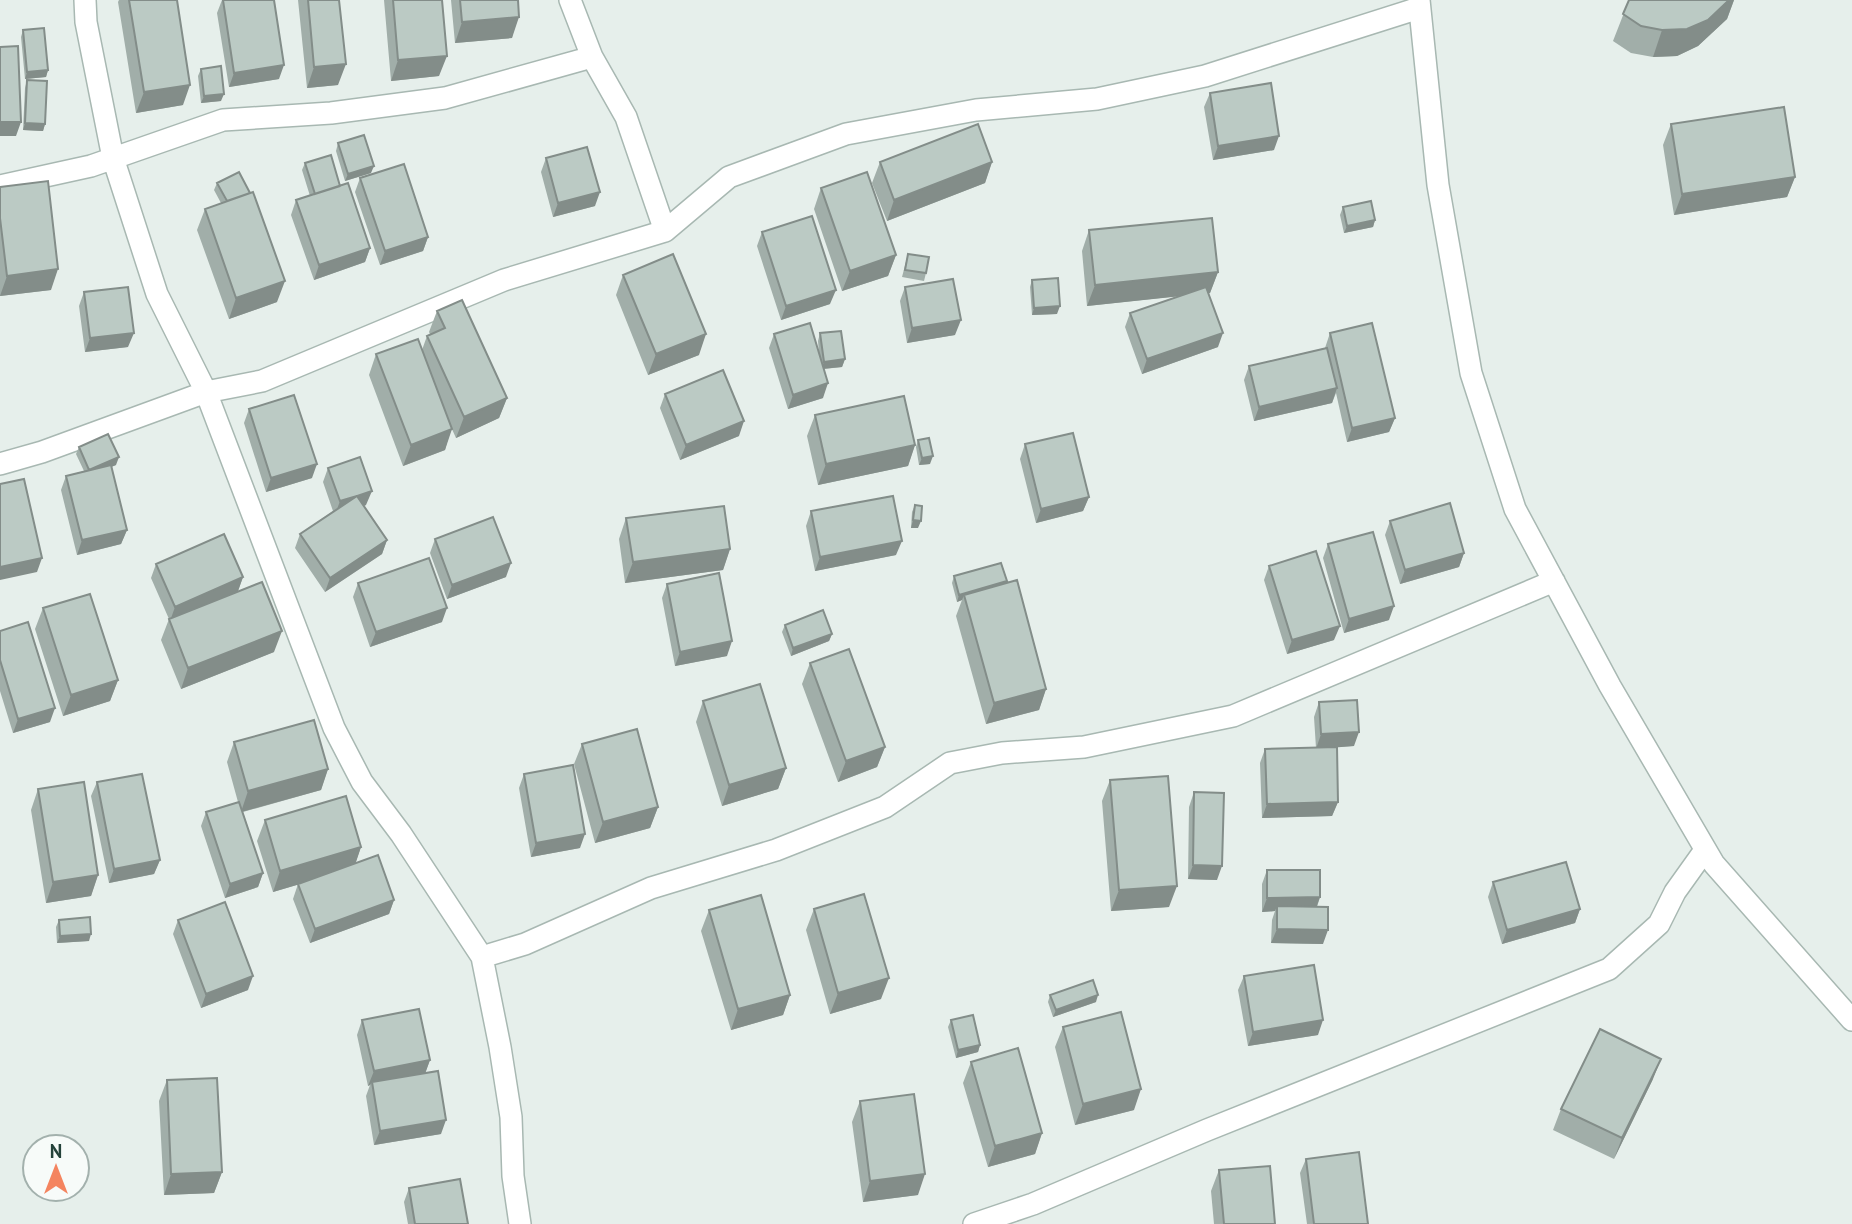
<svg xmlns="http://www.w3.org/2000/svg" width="1852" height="1224" font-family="'PT Sans',sans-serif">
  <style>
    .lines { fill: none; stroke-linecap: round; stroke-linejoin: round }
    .minor-casing { stroke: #a8b8b2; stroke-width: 24 }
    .minor { stroke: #fff; stroke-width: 21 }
    .wall { fill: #a1aea9 }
    .shaded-wall { fill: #838d89 }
    .building { fill: #bbcac4; stroke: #838d89; stroke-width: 2 }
  </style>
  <rect width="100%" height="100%" fill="#e6efeb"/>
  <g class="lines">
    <defs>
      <path id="minor" d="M85,0L86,22L113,158L157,294L206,392L334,728L362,782L401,834L482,957L500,1047L511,1117L513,1176L520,1224
        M570,0L592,57L626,117L665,231
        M1419,0L1438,185L1471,373L1515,509L1610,686L1714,864L1852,1020
        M0,186L91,166L223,120L331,113L445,98L592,57
        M0,464L42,452L206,392L262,381L504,280L665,231L729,177L846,134L976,110L1097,99L1205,76L1419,8
        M482,957L525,944L651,888L776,850L885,807L950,763L1002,753L1084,747L1233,716L1554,581
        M974,1224L1033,1204L1207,1130L1609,969L1659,924L1675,892L1705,850"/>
    </defs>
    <use href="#minor" class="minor-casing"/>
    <use href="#minor" class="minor"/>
  </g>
  <path class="wall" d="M119,0H177L183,105L136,113L118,2Z
    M222,0H274L279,79L229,87L217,13Z
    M298,0H339L338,85L307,88Z
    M384,0H442L439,76L391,81Z
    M451,0H518L512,38L455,43Z
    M1629,0H1734L1727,19L1698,46L1677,56L1653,57L1631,53L1613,41Z
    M23,30L48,70L46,77L25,79L21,37Z
    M201,69L221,101L201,103L198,76Z
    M27,80L45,124L43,131L23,130L25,88Z
    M1210,93L1274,150L1213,160L1204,107Z
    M1671,124L1795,177L1787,197L1674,215L1663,145Z
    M338,143L371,173L345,181L336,151Z
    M546,158L595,206L553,217L541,172Z
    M880,162H992L985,183L887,221L872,183Z
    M305,163L340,186L370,248L365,262L314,280L291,215L296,200L310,196L302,170Z
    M360,178L428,237L423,251L380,265L355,192Z
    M217,183L277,302L229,319L197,230L205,209L221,203L214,190Z
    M0,187L51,290L0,296Z
    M821,188L896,255L888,276L842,291L814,209Z
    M1343,207L1375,220L1373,227L1344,233L1340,215Z
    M1089,230L1218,272L1210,293H1208L1218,347L1142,374L1125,327L1130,313L1179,296L1087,306L1082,251Z
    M762,232L830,304L781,320L757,246Z
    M908,254L926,273L924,281L902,277Z
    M623,275L699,355L648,375L616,295Z
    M1032,280L1057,314L1032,315L1030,287Z
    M905,287L955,335L907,343L900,301Z
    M84,292L128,347L85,352L79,306Z
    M437,311L507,398L499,418L456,438L451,427L445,450L403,466L369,375L376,354L422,350L427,336L430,334L429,332Z
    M820,333L845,359L842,367L824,369L823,398L788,409L769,348L774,334L819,353L818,341Z
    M1330,333L1395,418L1389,432L1347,442L1336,393L1332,403L1254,421L1244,380L1249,366L1325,348Z
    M665,394L739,436L680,460L660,408Z
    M249,409L312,478L266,492L244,423Z
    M815,415L915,445L908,466L818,485L807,436Z
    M918,440L930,464L919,465L916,447Z
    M1025,444L1089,497L1083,511L1036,523L1020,459Z
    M79,447L116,465L111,467L127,530L121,544L77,555L61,490L66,476L84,471L76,454Z
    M328,468L366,505L364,506L387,540L382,554L325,592L295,548L300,534L333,511L323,482Z
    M915,505L918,528H911L912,512Z
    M811,511L896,555L815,571L806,526Z
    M626,518L730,549L723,570L625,583L619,539Z
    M1390,521L1464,553L1459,567L1400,584L1385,535Z
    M435,539L506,577L447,599L430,553Z
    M1328,544L1389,620L1344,633L1323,558Z
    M156,564L243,577L238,591L274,652L181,689L161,640L169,619L151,578Z
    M1269,566L1334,640L1287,654L1264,580Z
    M954,576L1007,581L1006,583L1046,689L1039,710L986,724L956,616L962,600L957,602L952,583Z
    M358,583L442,622L370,647L353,597Z
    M667,584L727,656L675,666L662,598Z
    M43,608L118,680L110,701L63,716L35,629Z
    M785,625L832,634L829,641L791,656L782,632Z
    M0,631L50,722L13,733L0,691Z
    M810,663L885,747L877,767L838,782L802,684Z
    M703,701L786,768L778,789L722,806L696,722Z
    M1319,702L1354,746L1337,747L1338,802L1332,816L1262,818L1260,763L1265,749L1316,748L1314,717Z
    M234,742L328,769L321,790L243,812L263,873L258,887L225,898L201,826L206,812L238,802L227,762Z
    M582,744L658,807L650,828L595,843L574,764Z
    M524,774L580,848L531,857L519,788Z
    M1110,780L1169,907L1111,911L1102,801Z
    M97,782L160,860L154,874L109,883L91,796Z
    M38,789L98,875L91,896L46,903L31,810Z
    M1194,792L1217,880L1188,879L1189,807Z
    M265,820L361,847L355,864L394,900L389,914L310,943L293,899L298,884H300L273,892L257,841Z
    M1267,870L1320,897L1317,907L1323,944L1271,943L1272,920L1275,911L1262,912V884Z
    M1493,882L1580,909L1575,923L1502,944L1488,897Z
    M814,909L881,999L830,1014L806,930Z
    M709,910L790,995L783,1015L731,1030L701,931Z
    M59,920L89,941L57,943L56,927Z
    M178,920L248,990L201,1008L173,934Z
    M1244,976L1318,1035L1248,1046L1238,990Z
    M1050,995L1096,1002L1053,1017L1048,1002Z
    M362,1020L430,1060L425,1073L441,1134L374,1145L366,1096L370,1085L368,1086L357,1035Z
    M951,1020L980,1045L978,1052L956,1058L948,1027Z
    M1063,1027L1134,1110L1075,1125L1055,1047Z
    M971,1062L1042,1133L1035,1154L988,1167L963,1083Z
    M1653,1079L1614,1159L1553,1130L1561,1109Z
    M167,1080L222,1172L214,1193L164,1195L159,1101Z
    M860,1101L918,1195L863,1202L852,1122Z
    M1306,1159L1368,1224H1307L1300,1173Z
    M1219,1170L1275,1224H1214L1211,1191Z
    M409,1188L468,1224H408L404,1202Z"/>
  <path class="shaded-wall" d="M1729,0H1734L1727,19L1698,46L1677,56L1653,57L1662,30Z
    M519,17L512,38L455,43L462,22Z
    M447,56L439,76L391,81L398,60Z
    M346,64L338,85L307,88L314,67Z
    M284,65L279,79L229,87L234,73Z
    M48,70L46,77L25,79L27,72Z
    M190,85L183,105L136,113L144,92Z
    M224,94L221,101L201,103L204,96Z
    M0,122H21L16,136H0Z
    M25,123L45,124L43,131L23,130Z
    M1279,136L1274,150L1213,160L1218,146Z
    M992,162L985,183L887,221L894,200Z
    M374,166L371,173L345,181L348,174Z
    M1795,177L1787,197L1674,215L1682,194Z
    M600,192L595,206L553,217L558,203Z
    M1375,220L1373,227L1344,233L1347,226Z
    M428,237L423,251L380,265L385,251Z
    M370,248L365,262L314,280L319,265Z
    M896,255L888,276L842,291L850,271Z
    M58,269L51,290L0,296L7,276Z
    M1218,272L1210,293L1087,306L1095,285Z
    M285,281L277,302L229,319L236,298Z
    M836,290L830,304L781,320L786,306Z
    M1060,306L1057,314L1032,315L1034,308Z
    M961,320L955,335L907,343L912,328Z
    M134,333L128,347L85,352L90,338Z
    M1223,333L1218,347L1142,374L1147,359Z
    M706,334L699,355L648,375L656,354Z
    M845,359L842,367L821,369L824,362Z
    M828,383L823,398L788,409L793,395Z
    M1337,388L1332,403L1254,421L1259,407Z
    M507,398L499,418L456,438L464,417Z
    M1395,418L1389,432L1347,442L1352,428Z
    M744,421L739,436L680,460L686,445Z
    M452,429L445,450L403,466L411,445Z
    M915,445L908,466L818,485L826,464Z
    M933,456L930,464L919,465L922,458Z
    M119,457L116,465L86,477L89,470Z
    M317,464L312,478L266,492L271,478Z
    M372,491L366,505L352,510L357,496Z
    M357,496L335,515L340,501Z
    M1089,497L1083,511L1036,523L1041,509Z
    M913,520L921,521L918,528H911Z
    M127,530L121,544L77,555L82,540Z
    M387,540L382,554L325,592L330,578Z
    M902,541L896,555L815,571L820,557Z
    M730,549L723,570L625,583L633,562Z
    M1464,553L1459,567L1400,584L1405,570Z
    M42,558L37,572L0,580V567Z
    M511,563L506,577L447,599L452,585Z
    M243,577L238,591L170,621L175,607Z
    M1007,581L1004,589L964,595L962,600L957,602L959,595Z
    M1394,606L1389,620L1344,633L1349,619Z
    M447,608L442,622L370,647L376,632Z
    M1340,626L1334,640L1287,654L1292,640Z
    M282,631L274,652L181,689L188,668Z
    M832,634L829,641L791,656L793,648Z
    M732,641L727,656L675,666L680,652Z
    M118,680L110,701L63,716L71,695Z
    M1046,689L1039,710L986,724L994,703Z
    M55,708L50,722L13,733L18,719Z
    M1359,732L1354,746L1316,749L1321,734Z
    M885,747L877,767L838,782L846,761Z
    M786,768L778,789L722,806L729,785Z
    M328,769L321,790L241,812L248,791Z
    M1338,802L1332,816L1262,818L1267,804Z
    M658,807L650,828L595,843L603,822Z
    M585,834L580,848L531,857L536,843Z
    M361,847L354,868L273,892L280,871Z
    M160,860L154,874L109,883L114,869Z
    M1193,865L1222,866L1217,880L1188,879Z
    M263,873L258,887L225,898L230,884Z
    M98,875L91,896L46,903L53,882Z
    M1177,886L1169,907L1111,911L1119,890Z
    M1320,897L1315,911L1277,906L1275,911L1262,912L1267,898Z
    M394,900L389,914L310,943L315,929Z
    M1580,909L1575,923L1502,944L1507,930Z
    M1277,929L1328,930L1323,944L1271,943Z
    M91,934L89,941L57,943L60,936Z
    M253,976L248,990L201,1008L206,994Z
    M889,978L881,999L830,1014L838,993Z
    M790,995L783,1015L731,1030L738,1009Z
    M1098,995L1096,1002L1053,1017L1056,1010Z
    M1323,1020L1318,1035L1248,1046L1253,1032Z
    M980,1045L978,1052L956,1058L958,1050Z
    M1661,1059L1653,1079L1614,1159L1622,1138Z
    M430,1060L425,1074L372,1082L370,1085L368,1086L374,1071Z
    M1141,1089L1134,1110L1075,1125L1083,1104Z
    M446,1120L441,1134L374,1145L380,1131Z
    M1042,1133L1035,1154L988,1167L995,1146Z
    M222,1172L214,1193L164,1195L171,1174Z
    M925,1174L918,1195L863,1202L870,1181Z"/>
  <path class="building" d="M129,0H177L190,85L144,92Z
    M223,0H274L284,65L234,73Z
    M308,0H339L346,64L314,67Z
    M393,0H442L447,56L398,60Z
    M460,0H518L519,17L462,22Z
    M1629,0H1729L1708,20L1687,29L1662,30L1641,26L1623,14Z
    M44,28L48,70L27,72L23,30Z
    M18,46L21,122H0V47Z
    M221,66L224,94L204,96L201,69Z
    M27,80L47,81L45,124L25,123Z
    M1271,83L1279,136L1218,146L1210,93Z
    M1784,107L1795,177L1682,194L1671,124Z
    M978,124L992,162L894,200L880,162Z
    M364,135L374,166L348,174L338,143Z
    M587,147L600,192L558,203L546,158Z
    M331,155L340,186L315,194L305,163Z
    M404,164L428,237L385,251L360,178Z
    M239,172L250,193L227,201L217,183Z
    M867,172L896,255L850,271L821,188Z
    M48,181L58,269L7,276L0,218V187Z
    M348,183L370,248L319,265L296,200Z
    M253,192L285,281L236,298L205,209Z
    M1371,201L1375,220L1347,226L1343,207Z
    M812,216L836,290L786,306L762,232Z
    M1212,218L1218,272L1095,285L1089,230Z
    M673,254L706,334L656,354L623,275Z
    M908,254L929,257L926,273L905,270Z
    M1058,278L1060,306L1034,308L1032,280Z
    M953,279L961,320L912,328L905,287Z
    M128,287L134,333L90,338L84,292Z
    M1206,287L1223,333L1147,359L1130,313Z
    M462,300L507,398L464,417L427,336L445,328L437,311Z
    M810,323L828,383L793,395L774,334Z
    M1372,323L1395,418L1352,428L1330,333Z
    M841,331L845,359L824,362L820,333Z
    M418,339L452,429L411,445L376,354Z
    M1327,348L1337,388L1259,407L1249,366Z
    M723,370L744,421L686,445L665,394Z
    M294,395L317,464L271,478L249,409Z
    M904,396L915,445L826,464L815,415Z
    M1073,433L1089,497L1041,509L1025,444Z
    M108,434L119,457L89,470L79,447Z
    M929,438L933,456L922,458L918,440Z
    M360,457L372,491L357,496L387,540L330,578L300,534L357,496L340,501L328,468Z
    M111,465L127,530L82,540L66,476Z
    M24,479L42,558L0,567V484Z
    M893,496L902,541L820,557L811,511Z
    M1450,503L1464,553L1405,570L1390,521Z
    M915,505L922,506L921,521L913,520Z
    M724,506L730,549L633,562L626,518Z
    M493,517L511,563L452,585L435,539Z
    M1373,532L1394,606L1349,619L1328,544Z
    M224,534L243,577L175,607L156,564Z
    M1316,551L1340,626L1292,640L1269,566Z
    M429,558L447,608L376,632L358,583Z
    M1001,563L1007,581L959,595L954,576Z
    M719,573L732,641L680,652L667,584Z
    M1017,580L1046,689L994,703L964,595Z
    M262,582L282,631L188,668L169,619Z
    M90,594L118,680L71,695L43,608Z
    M823,610L832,634L793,648L785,625Z
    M28,622L55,708L18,719L0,660V631Z
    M849,649L885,747L846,761L810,663Z
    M760,684L786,768L729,785L703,701Z
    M1357,700L1359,732L1321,734L1319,702Z
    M314,720L328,769L248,791L234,742Z
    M637,729L658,807L603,822L582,744Z
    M1337,747L1338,802L1267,804L1265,749Z
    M573,765L585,834L536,843L524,774Z
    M142,774L160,860L114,869L97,782Z
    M1168,776L1177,886L1119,890L1110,780Z
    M84,782L98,875L53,882L38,789Z
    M1194,792L1224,793L1222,866L1193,865Z
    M346,796L361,847L280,871L265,820Z
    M239,802L263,873L230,884L206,812Z
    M378,855L394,900L315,929L298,884Z
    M1566,862L1580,909L1507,930L1493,882Z
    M1267,870H1320V897L1267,898Z
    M864,894L889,978L838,993L814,909Z
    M761,895L790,995L738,1009L709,910Z
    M225,902L253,976L206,994L178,920Z
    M1277,906L1328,907V930L1277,929Z
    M90,917L91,934L60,936L59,920Z
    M1314,965L1323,1020L1253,1032L1244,976Z
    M1093,980L1098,995L1056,1010L1050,995Z
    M419,1009L430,1060L374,1071L362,1020Z
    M1121,1012L1141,1089L1083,1104L1063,1027Z
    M973,1015L980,1045L958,1050L951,1020Z
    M1600,1029L1661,1059L1622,1138L1561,1109Z
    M1018,1048L1042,1133L995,1146L971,1062Z
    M438,1071L446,1120L380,1131L372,1082Z
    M217,1078L222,1172L171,1174L167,1080Z
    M914,1094L925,1174L870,1181L860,1101Z
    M1359,1152L1368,1224H1314L1306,1159Z
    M1270,1166L1275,1224H1224L1219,1170Z
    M460,1179L468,1224H415L409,1188Z"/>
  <g transform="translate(56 1168)"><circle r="33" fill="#f7fbf9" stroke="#a3b1ad" stroke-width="2"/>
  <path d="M0-5L12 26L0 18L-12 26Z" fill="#f4845f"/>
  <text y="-10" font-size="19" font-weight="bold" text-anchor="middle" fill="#24423a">N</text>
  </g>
</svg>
